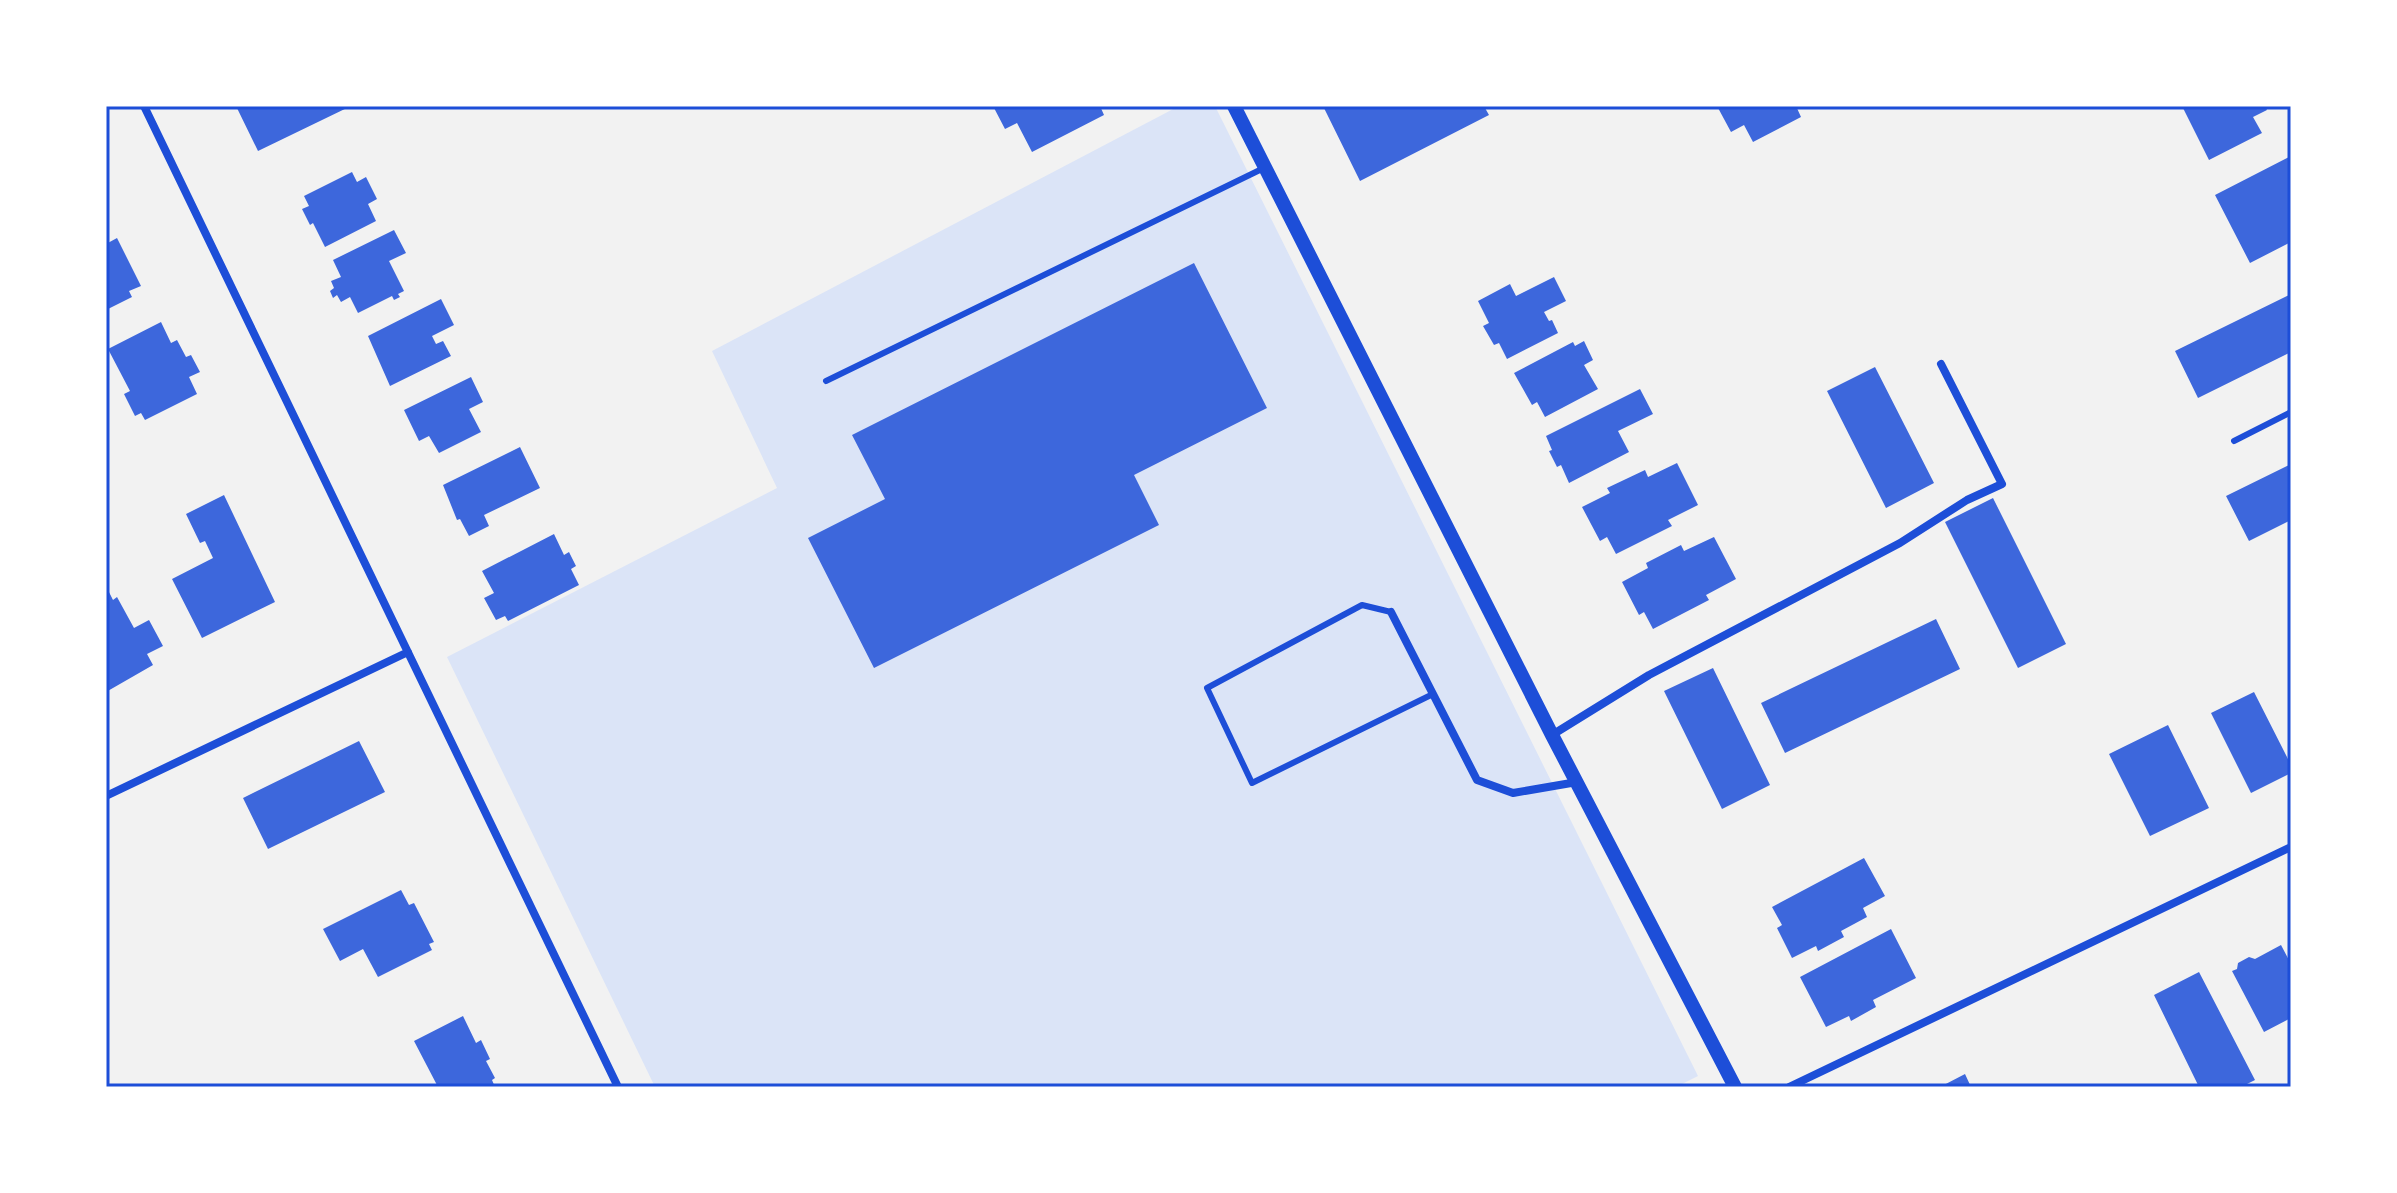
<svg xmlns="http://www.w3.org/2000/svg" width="2397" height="1193" font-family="Mulish,sans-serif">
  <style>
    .green { fill: #dbe4f7 }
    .building { fill: #3d67dc }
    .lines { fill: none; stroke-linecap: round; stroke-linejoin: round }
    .service { stroke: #1d4ed8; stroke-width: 6 }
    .minor { stroke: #1d4ed8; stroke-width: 8 }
    .tertiary { stroke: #1d4ed8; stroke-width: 14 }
    .neatline { fill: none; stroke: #1d4ed8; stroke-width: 3 }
  </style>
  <rect width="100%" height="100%" fill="#f2f2f2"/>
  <path class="green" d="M1179,106H1215L1698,1076L1676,1087H655L447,657L777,488L712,351Z"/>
  <path class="building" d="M236,106H351L258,151Z
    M993,106H1100L1104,115L1032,152L1017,123L1005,129Z
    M1323,106H1490L1485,108L1489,115L1360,181Z
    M1717,106H1796L1801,117L1753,142L1744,125L1731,132Z
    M2182,106H2265L2267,110L2253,117L2262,133L2209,160Z
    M2291,156V242L2250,263L2215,195Z
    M352,172L357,182L366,177L377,199L368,204L376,221L325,247L313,223L310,225L302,209L309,206L304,196Z
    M394,230L406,253L389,261L404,291L398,294L400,297L394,300L392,296L358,313L350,297L341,302L337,295L333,298L330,291L334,288L331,281L341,277L333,260Z
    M117,238L141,286L129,291L132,297L106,310V244Z
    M1194,263L1267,408L1134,475L1159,525L874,668L808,538L885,499L852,435Z
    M1554,277L1566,301L1544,312L1549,321L1552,320L1558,333L1507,359L1499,343L1494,345L1483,326L1489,323L1478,301L1510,284L1516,296Z
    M2291,294V352L2198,398L2175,351Z
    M441,299L454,325L432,336L436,344L443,341L451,356L390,386L368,336Z
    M161,322L171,343L177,340L186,357L191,355L200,372L189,377L197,394L145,420L141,413L135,416L124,394L130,391L108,349Z
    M1584,341L1593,360L1584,365L1598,389L1545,417L1537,402L1532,405L1514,373L1573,342L1575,346Z
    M1875,367L1934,483L1886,508L1827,391Z
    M471,377L483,402L469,409L481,432L439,453L429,436L419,441L404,410Z
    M1640,389L1653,414L1618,431L1629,452L1569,483L1561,465L1557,467L1549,451L1552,450L1546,436Z
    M520,447L540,488L484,515L489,526L469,536L460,519L457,520L443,485Z
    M1677,463L1698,505L1668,520L1672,526L1616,554L1607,537L1600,541L1582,507L1610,493L1607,488L1645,470L1648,477Z
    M2291,464V520L2249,541L2226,496Z
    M224,495L275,602L202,638L172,579L213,558L205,541L200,543L186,514Z
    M1993,498L2066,644L2018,668L1945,522Z
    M554,534L564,555L569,552L576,566L571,569L579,585L508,621L505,616L496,620L484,598L494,593L482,571Z
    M1714,537L1736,579L1706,595L1709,600L1653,629L1644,612L1639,615L1622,582L1648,568L1646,563L1681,545L1684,551Z
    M106,586L113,600L117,597L134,628L149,620L163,646L147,654L153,665L106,692Z
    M1936,619L1960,669L1785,753L1761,703Z
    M1713,668L1770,785L1722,809L1664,691Z
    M2254,692L2291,765V773L2251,793L2211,713Z
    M2168,725L2209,808L2150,836L2109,754Z
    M359,741L385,792L268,849L243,798Z
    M1864,858L1885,896L1863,908L1867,917L1841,931L1844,937L1818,951L1816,946L1792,958L1777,928L1782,925L1772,907Z
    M401,890L409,905L414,903L434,942L429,944L432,950L378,977L363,949L340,961L323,929Z
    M1891,929L1916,978L1873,1000L1876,1007L1851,1021L1849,1016L1826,1027L1800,977Z
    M2281,945L2291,964V1018L2264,1032L2232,971L2237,969L2238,963L2249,957L2255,959Z
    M2199,972L2255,1080L2241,1087H2199L2154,995Z
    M463,1016L476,1043L481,1040L490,1059L486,1061L495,1078L492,1080L495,1087H438L414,1041Z
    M1965,1074L1971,1087H1940Z"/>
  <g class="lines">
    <path class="service" d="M826,381L1266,167
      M2234,441L2291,412
      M1391,612L1362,605L1207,688L1252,783L1433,694"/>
    <path class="minor" d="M144,106L618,1087
      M1391,612L1477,780L1513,793L1577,782
      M1552,735L1649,675L1900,543L1967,500L2002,484L1941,364
      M106,796L408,652
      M1789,1087L2291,847"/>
    <path class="tertiary" d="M1234,106L1552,735L1735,1087"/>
  </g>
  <rect width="2397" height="1193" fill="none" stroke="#ffffff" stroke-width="216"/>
  <rect x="108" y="108" width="2181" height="977" class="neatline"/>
</svg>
